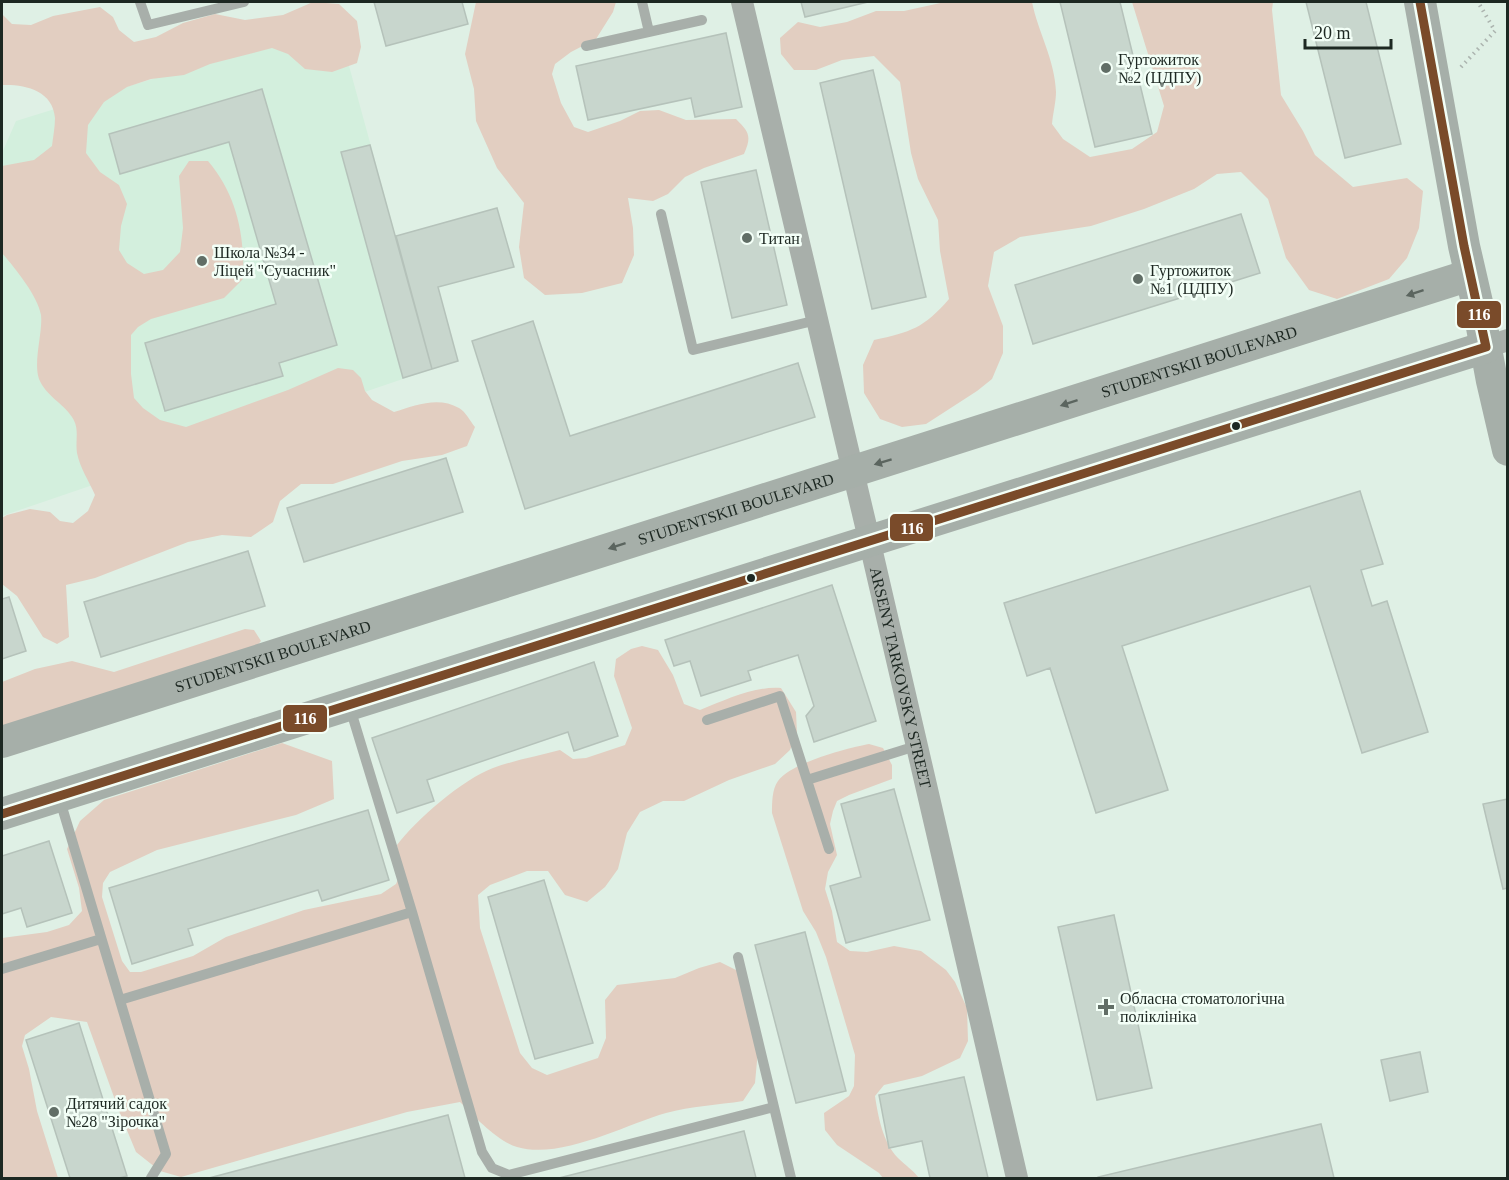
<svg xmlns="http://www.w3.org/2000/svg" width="1509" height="1180" font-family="'Times New Roman',serif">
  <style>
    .built { fill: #d3efdd }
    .forest { fill: #e2cec1 }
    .building { fill: #c8d6cd; stroke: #b5c2ba; stroke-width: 1.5 }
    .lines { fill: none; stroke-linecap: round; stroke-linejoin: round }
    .path { stroke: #acb4af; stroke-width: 4; stroke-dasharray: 1.5 4.5; stroke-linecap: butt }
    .lane { stroke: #a8afaa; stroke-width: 10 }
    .street { stroke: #a8afaa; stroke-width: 22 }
    .secondary { stroke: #a6afa9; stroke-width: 32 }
    .bus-1-casing { stroke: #f3fff7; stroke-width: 14 }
    .bus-1 { stroke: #7a4b2a; stroke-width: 9 }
    .oneway { fill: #5b655f }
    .poi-dot { fill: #616e66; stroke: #f3fff7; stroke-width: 2 }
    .bus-dot { fill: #1d2822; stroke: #f3fff7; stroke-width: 2 }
    .labels { text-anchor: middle; stroke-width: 5; stroke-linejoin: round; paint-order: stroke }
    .poi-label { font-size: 16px; fill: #1d2822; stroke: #f3fff7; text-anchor: start }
    .street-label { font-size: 16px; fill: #1d2822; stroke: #f3fff7 }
    .line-badge { stroke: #f3fff7; stroke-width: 2 }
    .badge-label { font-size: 16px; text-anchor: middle; font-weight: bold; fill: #fff }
  </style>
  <rect width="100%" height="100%" fill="#dff0e5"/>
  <path class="built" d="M337,22L432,369L2,516V153L16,121Z"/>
  <path class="forest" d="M313,2L339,4L357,21L361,47L357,63L332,72L305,69L288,54L272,48L210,64L184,75L151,79L127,87L104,102L88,125L86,153L100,172L119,185L127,204L121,226L119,250L127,263L144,274L163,270L180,252L183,228L179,176L189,161H208C237,195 245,236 243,279L224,298L151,319L138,327L131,335V374L134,398L143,408L160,420L186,427L288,390L338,368L353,370L361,378L365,391L372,400L394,412C415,405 439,396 459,408C466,412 470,421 475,427L467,446L442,455L402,461L333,484H301L280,501L273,522L251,537L222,535L188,542L95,578L66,585L69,637L57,644L43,637L17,596L2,584V518L7,515L30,509L50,512L60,521L73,523L88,511L95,495C89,481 80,468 77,453C75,439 80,429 72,417C63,403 46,396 39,379C33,362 43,332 41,315C38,296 14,267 2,253V166L34,160L52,146C53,137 55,127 55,118C53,90 24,84 2,85V14L12,24L31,25L53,16L100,7L113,17L119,30L134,42L156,37L183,23L215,14L245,20L283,15Z
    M476,2H616L613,12L596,39L571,52L555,64L552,74L561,103L574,127L588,132L620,121L640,111L659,110L686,120L736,119C749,132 752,136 744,154L704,168L685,177L668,194L653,201L628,198L633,228L634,255L622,283L582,293L545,295L524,278L519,247L524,203L497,168L476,121L474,89L465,54Z
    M945,2H1032C1038,32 1055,60 1056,92C1056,102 1053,113 1052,124L1063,139L1090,157L1132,149L1157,132L1164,106L1132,2H1273L1272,10L1281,95L1303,131L1315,155L1353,187L1407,178L1423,191L1419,228L1407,258L1389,279L1337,299L1309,290L1286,258L1268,199L1241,172L1217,174L1194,189L1144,209L1091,226L1020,237L994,252L988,286L1003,326V353L992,379L977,391L926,424L902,427L880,419L864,393L863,365L874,340C911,332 924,328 949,299L940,251L938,220L918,179L911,153L900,82L874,56L842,60L816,70H794L781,54L780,38L798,22L820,27L847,22L876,11H904Z
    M245,629L254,630L261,641L254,649L2,730V682L35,669L72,661L114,672Z
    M642,646L658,650L673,675L684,704L700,710C726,700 753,686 781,688L796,712L797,733L790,750L775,764L729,780L684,801H663L640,812L627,833L618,869L605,887L587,902L565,895L548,871H527L490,885L478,895L480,928L520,1053L532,1068L547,1075L598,1058L606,1038L605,1000L617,985L675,978L699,968L720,962L740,972L758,1050L755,1083L743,1101C718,1105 691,1106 666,1113C624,1125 561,1160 517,1147C497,1141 475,1117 460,1102L407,1112L181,1177L160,1171L136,1152L119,1111L87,1022L51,1017L25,1035L22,1046L29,1069L37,1111L58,1178H2V938L47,932L69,925L82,911L79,888L67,849L80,821L104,800L282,743L332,761L334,799L296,815L157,850L110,872L103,883L102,897L122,961L130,972H141L193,956L226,937L304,910L381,894L396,884L402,870L397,845C416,820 463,779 493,768C515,760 538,756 560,750L573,759L586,758L625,745L632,728L614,676L616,659L631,649Z
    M869,744L883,748L892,765V779L849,795L837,801L833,811L830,824L837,855L828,872L825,889L832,911L837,942L850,951L867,952L894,946L921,951L946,970L955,982L967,1008L968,1041L960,1058L922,1076L884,1085L875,1096C878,1116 883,1143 898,1158C905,1165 913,1170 919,1178H883L879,1173L837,1145L825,1130L824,1113L849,1096L854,1086L855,1055L826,957L816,932L803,911L772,813C772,803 772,789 778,781C790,763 848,748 869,744Z"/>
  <path class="building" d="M374,2H462L468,24L386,46Z
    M801,2H868L805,17Z
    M1060,2H1120L1152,134L1095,147Z
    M1306,2H1366L1401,144L1345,158Z
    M726,33L742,107L695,117L691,98L588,120L576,66Z
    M873,70L926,297L872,309L820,83Z
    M262,89L337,345L279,363L283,376L165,411L145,343L276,304L229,142L120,174L109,134Z
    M370,145L432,369L403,378L341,152Z
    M756,170L787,305L732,318L701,182Z
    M497,208L514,267L438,287L458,361L432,369L396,236Z
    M1241,214L1260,273L1033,344L1015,285Z
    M533,321L570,436L798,363L815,417L525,509L472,341Z
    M446,458L463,512L304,562L287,508Z
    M1360,491L1383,564L1361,570L1372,606L1387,601L1428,732L1362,753L1310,586L1122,646L1168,790L1096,813L1050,668L1027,676L1004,603Z
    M248,551L265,606L101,657L84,602Z
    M832,585L876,721L814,742L806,716L814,706L798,655L748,671L751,680L701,696L690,661L674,666L665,640Z
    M9,597L26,651L2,659V599Z
    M594,662L618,736L574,751L568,732L427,780L434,801L397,813L372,738Z
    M894,789L930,920L846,943L830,886L861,877L841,804Z
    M1508,799V888L1503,889L1483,804Z
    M368,810L389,880L322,901L318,890L188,929L193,945L132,964L109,888Z
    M49,841L72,913L27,927L21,908L2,914V856Z
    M544,880L593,1043L535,1059L488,897Z
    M1114,915L1152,1088L1097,1100L1058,927Z
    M805,932L846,1091L796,1103L755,945Z
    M79,1023L127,1176L119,1178H70L26,1040Z
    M1420,1052L1428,1092L1390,1101L1381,1060Z
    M964,1077L988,1178H930L922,1141L889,1148L879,1095Z
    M448,1115L465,1178H209Z
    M1321,1124L1334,1178H1098V1177Z
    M744,1131L756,1178H559Z"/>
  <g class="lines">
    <path class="path" d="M1461,67L1495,31L1478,2"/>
    <path class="lane" d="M140,2L148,25L244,2
      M642,2L649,32
      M586,46L702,20
      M661,214L693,350L817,320
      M350,708L412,912L482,1152L492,1168L509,1175L774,1107
      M707,720L780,696L829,849
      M807,780L916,746
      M59,797L166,1154L151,1178
      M738,957L791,1178
      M2,969L101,939
      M120,1000L412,912"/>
    <g class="street">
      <path id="s1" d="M742,2L869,539L1017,1178"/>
      <path d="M1486,347L1508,340"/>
    </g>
    <g class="secondary">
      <path d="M1420,2L1464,246L1479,311L1492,381L1508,450"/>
      <path id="s2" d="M2,742L1470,275"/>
      <path d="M2,814L1486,347"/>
    </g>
    <defs>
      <path id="bus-1" d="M2,814L1486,347L1464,246L1420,2"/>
    </defs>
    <use href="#bus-1" class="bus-1-casing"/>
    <use href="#bus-1" class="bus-1"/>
  </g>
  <defs><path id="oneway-solid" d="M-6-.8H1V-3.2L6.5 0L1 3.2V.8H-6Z" transform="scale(1.5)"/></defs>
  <g class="oneway">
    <use href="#oneway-solid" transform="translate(1415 293) rotate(162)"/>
    <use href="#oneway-solid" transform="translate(1069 403) rotate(162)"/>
    <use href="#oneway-solid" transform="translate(883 462) rotate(163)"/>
    <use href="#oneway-solid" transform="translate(617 546) rotate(162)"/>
  </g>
  <g class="poi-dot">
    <circle cx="1106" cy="68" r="6"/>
    <circle cx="747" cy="238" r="6"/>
    <circle cx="202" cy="261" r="6"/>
    <circle cx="1138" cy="279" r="6"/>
    <path d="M1103 998h6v6h6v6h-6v6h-6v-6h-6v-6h6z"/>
    <circle cx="54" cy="1112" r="6"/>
  </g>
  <g class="bus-dot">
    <circle cx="1236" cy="426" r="5"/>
    <circle cx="751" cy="578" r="5"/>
  </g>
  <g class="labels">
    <g class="poi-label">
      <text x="1118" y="65">Гуртожиток<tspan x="1118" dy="18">№2 (ЦДПУ)</tspan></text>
      <text x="759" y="244">Титан</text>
      <text x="214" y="258">Школа №34 -<tspan x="214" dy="18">Ліцей "Сучасник"</tspan></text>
      <text x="1150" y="276">Гуртожиток<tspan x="1150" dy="18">№1 (ЦДПУ)</tspan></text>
      <text x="1120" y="1004">Обласна стоматологічна<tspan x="1120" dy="18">поліклініка</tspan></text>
      <text x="66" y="1109">Дитячий садок<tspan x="66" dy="18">№28 "Зірочка"</tspan></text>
    </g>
    <g class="street-label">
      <text dy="6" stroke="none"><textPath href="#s2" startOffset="1256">STUDENTSKII BOULEVARD</textPath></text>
      <text dy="6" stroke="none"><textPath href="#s2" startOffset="770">STUDENTSKII BOULEVARD</textPath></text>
      <text dy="6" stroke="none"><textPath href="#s2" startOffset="284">STUDENTSKII BOULEVARD</textPath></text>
      <text dy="6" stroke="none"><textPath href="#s1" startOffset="694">ARSENY TARKOVSKY STREET</textPath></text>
    </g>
  </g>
  <g class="line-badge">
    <rect x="1456" y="300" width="46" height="29" rx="6" fill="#7a4b2a"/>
    <rect x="889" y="513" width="45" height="29" rx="6" fill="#7a4b2a"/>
    <rect x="282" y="704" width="46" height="29" rx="6" fill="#7a4b2a"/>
  </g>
  <g class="badge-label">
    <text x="1479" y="320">116</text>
    <text x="912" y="534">116</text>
    <text x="305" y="724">116</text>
  </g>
  <rect width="1509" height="1180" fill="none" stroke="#1d2822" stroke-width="6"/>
  <path d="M1305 39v9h86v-9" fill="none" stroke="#1d2822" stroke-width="3"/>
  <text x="1314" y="39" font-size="18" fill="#1d2822" stroke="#f3fff7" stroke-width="4.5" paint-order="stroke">20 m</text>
</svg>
